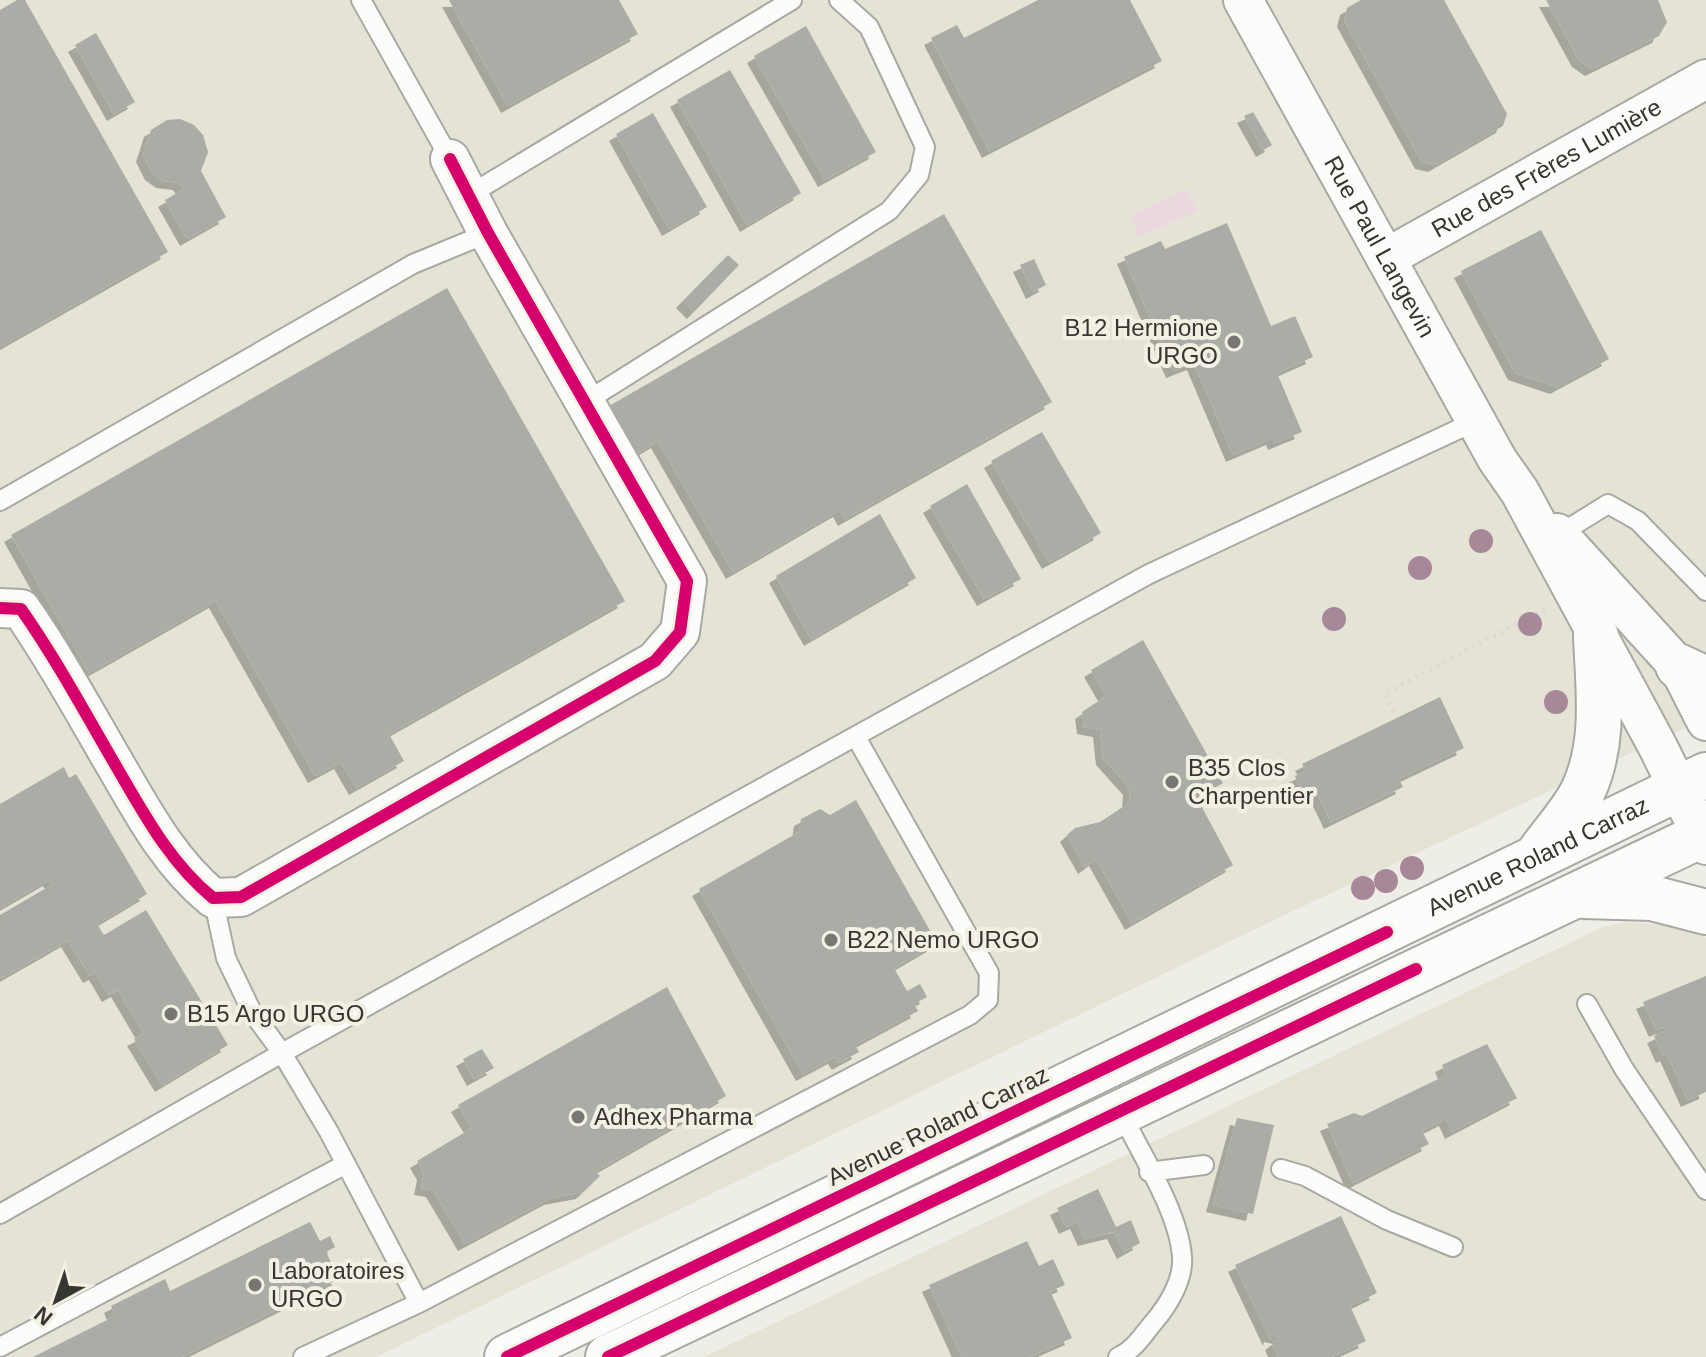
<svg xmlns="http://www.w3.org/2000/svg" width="1706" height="1357" font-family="Helvetica,sans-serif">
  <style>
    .built { fill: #e4e3d5 }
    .garden { fill: #ebd8df }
    .building { fill: #acaca6; filter: url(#shadow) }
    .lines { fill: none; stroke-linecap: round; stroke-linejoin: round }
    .service-casing { stroke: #a9a9a3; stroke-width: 22 }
    .minor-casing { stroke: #a9a9a3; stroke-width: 42 }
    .primary-casing { stroke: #a9a9a3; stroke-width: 48 }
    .path { stroke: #d9d9d6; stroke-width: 5; stroke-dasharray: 2 6; stroke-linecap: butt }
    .service { stroke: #fcfcfb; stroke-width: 18 }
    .minor { stroke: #fcfcfb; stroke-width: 38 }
    .primary { stroke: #fcfcfb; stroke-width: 44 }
    .cycleway-casing { stroke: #f1f0e3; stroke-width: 17 }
    .cycleway { stroke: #d6006c; stroke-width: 12 }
    .tree { fill: #a78898 }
    .poi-dot { fill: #777671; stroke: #f1f0e3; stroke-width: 3 }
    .labels { text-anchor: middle; stroke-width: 8; stroke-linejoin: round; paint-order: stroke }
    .street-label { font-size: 24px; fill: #373632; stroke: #f1f0e3 }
    .poi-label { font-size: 24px; fill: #373632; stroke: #f1f0e3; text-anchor: start }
  </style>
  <defs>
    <filter id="shadow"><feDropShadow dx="-7" dy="7" stdDeviation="0" flood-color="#0004"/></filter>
  </defs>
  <rect width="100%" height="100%" fill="#eeede6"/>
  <path class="built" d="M0,0H1706V718L1280,917L376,1357H0Z
    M1628,922L1676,926L1706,938V1357H704L1603,927Z"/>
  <path class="garden" d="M1187,189L1197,211L1139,237L1130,216Z"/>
  <path class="building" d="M17,0H25L168,252L0,347V10Z
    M449,0H619L638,34L508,106Z
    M1038,0H1130L1162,61L989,151L931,38L957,25L964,38Z
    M1361,0H1444L1507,114L1503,126L1435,165L1422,162L1344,20L1347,8Z
    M1546,0H1658L1667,22L1659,36L1592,69L1579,60Z
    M806,26L876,152L825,180L754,56Z
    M96,33L135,102L114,114L75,45Z
    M730,70L801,193L747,225L677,100Z
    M1253,112L1272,145L1263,150L1244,116Z
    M653,113L707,207L669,229L616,134Z
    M180,119L194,125L203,135L208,152L201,171L226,217L187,239L165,200L184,189L180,183L163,181L152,173L143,155L151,130L167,120Z
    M944,214L1052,402L845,519L840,510L733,572L658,441L637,454L609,406Z
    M1227,223L1271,326L1295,316L1313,357L1277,373L1302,432L1275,443L1273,438L1233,455L1194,363L1173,371L1124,257L1161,241L1165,249Z
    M1541,230L1609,359L1557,387L1515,373L1461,271Z
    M728,255L739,265L694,312L683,301Z
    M1034,259L1046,285L1033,292L1020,265Z
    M447,288L625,601L389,734L404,761L356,788L341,762L315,776L216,601L89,673L11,535Z
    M1042,432L1101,533L1049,562L991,461Z
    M967,484L1021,579L984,599L930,506Z
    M880,514L916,578L811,639L776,576Z
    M1143,640L1223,783L1197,798L1233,865L1132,923L1096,859L1085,867L1067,835L1075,828L1100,822L1129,803L1130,788L1103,758L1100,730L1084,727L1082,712L1106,696L1091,670Z
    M1440,697L1464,748L1399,779L1403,787L1331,822L1317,793L1305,799L1295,776L1306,771L1302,764Z
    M64,767L69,778L76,774L147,894L97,924L104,935L146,910L228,1045L162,1085L134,1039L144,1034L118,990L109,995L96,973L90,976L68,940L0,979V915L53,884L50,879L0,908V804Z
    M856,800L937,943L894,968L907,991L920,984L927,997L914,1004L918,1011L855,1045L859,1052L839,1063L835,1057L803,1074L699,889L799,832L801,819L820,809L830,815Z
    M1706,976V1092L1688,1100L1667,1054L1663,1056L1654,1036L1665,1031L1663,1027L1656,1030L1643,1002Z
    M667,987L726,1096L596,1171L600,1176L583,1192L551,1198L465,1244L433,1190L421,1188L424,1173L417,1161L472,1128L458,1105Z
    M1487,1044L1517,1098L1452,1132L1446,1119L1422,1131L1429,1144L1353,1183L1327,1124L1354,1113L1362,1116L1438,1079L1446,1075L1442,1065Z
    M482,1049L494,1068L474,1079L463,1059Z
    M1237,1118L1274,1125L1253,1214L1213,1205Z
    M1098,1189L1116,1227L1131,1220L1140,1243L1124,1252L1114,1232L1085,1239L1077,1222L1066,1227L1057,1208Z
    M1341,1216L1377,1293L1350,1306L1366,1341L1332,1357H1278L1272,1343L1280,1337L1271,1335L1270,1339L1235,1265Z
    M310,1222L320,1241L330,1236L335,1247L326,1252L339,1279L182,1357H33L115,1316L111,1306L165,1279L170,1291Z
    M1027,1241L1039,1266L1053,1259L1065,1285L1050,1291L1072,1338L1029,1357H962L929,1285Z"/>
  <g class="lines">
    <defs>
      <path id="service" d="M361,0L450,159
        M469,195L792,0
        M585,402L889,211L919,175L925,147L869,27L839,0
        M0,501L413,264L488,233
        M1558,535L1608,504L1638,521L1706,591
        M213,898L226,958L252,1012L282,1053L1149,574L1476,421
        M1587,1004L1624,1069L1706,1190
        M1281,1169L1305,1176L1387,1220L1453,1247
        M1149,1172L1204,1165
        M0,1214L282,1053L329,1132L419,1303
        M0,1347L346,1164
        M303,1357L419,1303L970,1015L988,1000L989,973L856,737
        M1118,1357C1134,1350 1142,1336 1153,1323C1167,1307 1184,1280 1182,1257C1179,1212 1140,1152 1120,1111"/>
      <g id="minor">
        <path id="s1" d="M1243,0L1497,459L1520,492L1658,747L1706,845"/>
        <path id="s2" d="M1386,258L1706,79"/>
        <path d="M1557,533L1678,666L1706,721"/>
        <path d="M0,608L21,609C56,659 85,713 116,766C144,814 170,863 213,898L241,897L655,661L680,632L687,581L488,233L450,159"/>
      </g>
      <g id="primary">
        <path d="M1678,666L1706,679"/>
        <path d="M1539,853C1553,833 1572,813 1583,791C1606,742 1598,688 1596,636"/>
        <path d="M1584,896L1652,898L1706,912"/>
        <path id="s3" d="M507,1357L1706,775"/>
        <path d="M608,1357L1706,833"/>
      </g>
    </defs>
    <use href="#service" class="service-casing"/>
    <use href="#minor" class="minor-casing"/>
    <use href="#primary" class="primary-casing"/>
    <path class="path" d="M1393,712L1384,694L1546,609"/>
    <use href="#service" class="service"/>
    <use href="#minor" class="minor"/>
    <use href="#primary" class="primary"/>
    <defs>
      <path id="cycleway" d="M0,608L21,609C56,659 85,713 116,766C144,814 170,863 213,898L241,897L655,661L680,632L687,581L488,233L450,159
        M507,1357L1387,932
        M608,1357L1416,969"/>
    </defs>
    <use href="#cycleway" class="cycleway-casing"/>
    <use href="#cycleway" class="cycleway"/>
  </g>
  <g class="tree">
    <circle cx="1481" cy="541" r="12"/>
    <circle cx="1420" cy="568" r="12"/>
    <circle cx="1334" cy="619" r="12"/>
    <circle cx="1530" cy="624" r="12"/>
    <circle cx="1556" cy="702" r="12"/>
    <circle cx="1412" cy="868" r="12"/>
    <circle cx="1386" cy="881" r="12"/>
    <circle cx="1363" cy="888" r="12"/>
  </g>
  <g class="poi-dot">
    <circle cx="1234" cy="342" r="8"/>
    <circle cx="1172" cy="782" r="8"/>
    <circle cx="831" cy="940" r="8"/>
    <circle cx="171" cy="1014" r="8"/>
    <circle cx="578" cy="1117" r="8"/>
    <circle cx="255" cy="1285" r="8"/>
  </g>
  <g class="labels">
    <g class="street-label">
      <text dy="8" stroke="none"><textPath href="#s2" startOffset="184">Rue des Frères Lumière</textPath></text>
      <text dy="8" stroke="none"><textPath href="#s1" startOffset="282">Rue Paul Langevin</textPath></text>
      <text dy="8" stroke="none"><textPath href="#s3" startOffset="1146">Avenue Roland Carraz</textPath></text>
      <text transform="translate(938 1126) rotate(-26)" y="8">Avenue Roland Carraz</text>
    </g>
    <g class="poi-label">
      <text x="1218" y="336" text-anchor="end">B12 Hermione<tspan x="1218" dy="28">URGO</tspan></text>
      <text x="1188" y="776">B35 Clos<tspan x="1188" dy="28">Charpentier</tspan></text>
      <text x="847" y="948">B22 Nemo URGO</text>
      <text x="187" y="1022">B15 Argo URGO</text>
      <text x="594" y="1125">Adhex Pharma</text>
      <text x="271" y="1279">Laboratoires<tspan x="271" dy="28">URGO</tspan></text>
    </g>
  </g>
  <g transform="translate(56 1301) rotate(220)" stroke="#f1f0e3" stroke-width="6" paint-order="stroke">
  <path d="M0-6L14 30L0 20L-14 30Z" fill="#373632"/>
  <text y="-12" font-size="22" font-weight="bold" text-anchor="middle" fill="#373632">N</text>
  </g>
</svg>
